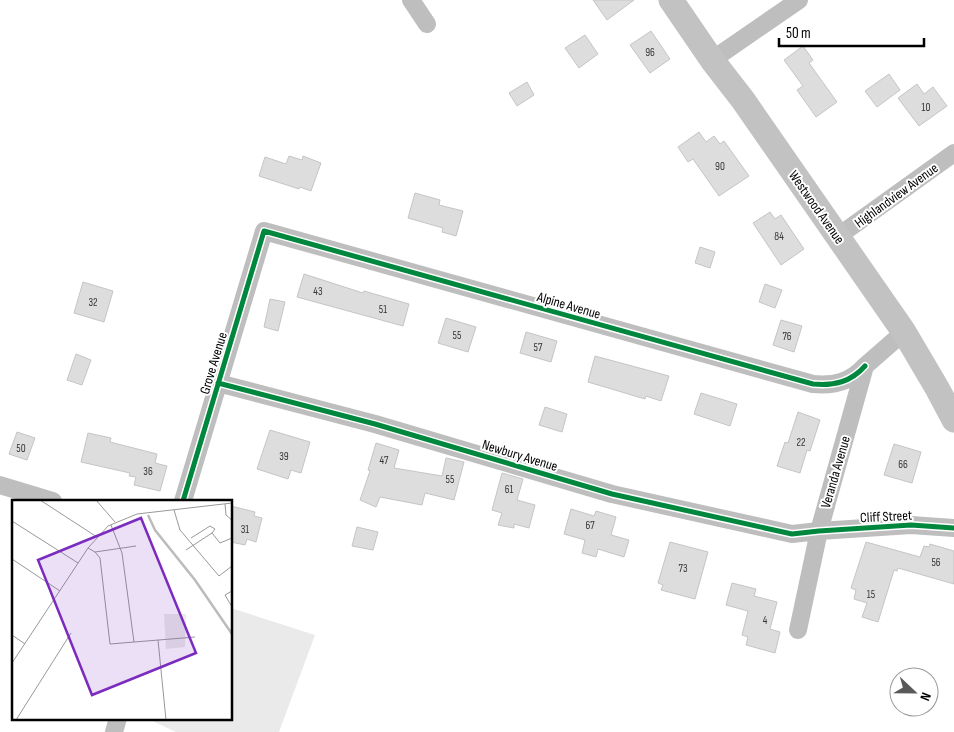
<svg xmlns="http://www.w3.org/2000/svg" width="954" height="732" font-family="'Sofia Sans Condensed',sans-serif">
  <style>
    .green { fill: #eaeaea }
    .building { fill: #ddd; stroke: #c5c5c5 }
    .lines { fill: none; stroke-linecap: round; stroke-linejoin: round }
    .street { stroke: #bebebe; stroke-width: 18 }
    .secondary { stroke: #c2c2c2; stroke-width: 25 }
    .cycleway-casing { stroke: #fff; stroke-width: 8 }
    .cycleway { stroke: #00873e; stroke-width: 5 }
    .labels { text-anchor: middle; stroke-width: 4; stroke-linejoin: round; paint-order: stroke }
    .number-label { font-size: 11px; fill: #373737 }
    .street-label { font-size: 14px; fill: #000; stroke: #fff }
    .inset-river { fill: none; stroke: #bcbcbc; stroke-width: 2.5 }
    .inset-road { fill: none; stroke: #999; stroke-width: 1 }
    .view { fill: #7b2cbf; fill-opacity: 0.15; stroke: #7b2cbf; stroke-width: 2.5 }
    .inset-edge { fill: none; stroke: #000; stroke-width: 2.5 }
  </style>
  <rect width="100%" height="100%" fill="#fff"/>
  <path class="green" d="M231,608L315,635L279,732H176L146,718H231Z"/>
  <path class="building" d="M593,0H634L607,20Z
    M651,31L670,59L650,73L630,45Z
    M585,35L598,54L579,68L565,48Z
    M803,46L813,60L809,63L837,102L816,117L797,90L803,86L784,60Z
    M889,74L900,90L877,107L865,91Z
    M527,82L534,95L517,106L509,93Z
    M917,84L924,94L933,87L947,106L919,126L898,98Z
    M699,132L706,142L714,136L720,144L724,141L749,176L719,196L693,159L688,162L678,147Z
    M289,156L302,160L303,156L321,163L311,191L300,187L299,189L259,176L265,157L286,164Z
    M415,193L440,200L439,205L463,211L456,236L442,232L443,228L408,218Z
    M770,212L775,219L781,215L804,249L781,265L753,223Z
    M700,247L715,252L710,268L695,263Z
    M304,274L363,293L364,291L409,304L403,326L297,297Z
    M83,282L113,291L104,322L74,313Z
    M765,284L782,290L775,308L759,302Z
    M270,299L285,302L278,331L264,327Z
    M446,318L476,327L468,352L438,343Z
    M781,320L802,326L794,352L773,345Z
    M526,332L557,341L551,362L520,353Z
    M76,354L91,360L82,385L67,380Z
    M595,356L669,376L661,401L646,396L645,399L588,382Z
    M701,393L737,404L730,426L694,414Z
    M545,407L567,414L562,432L539,425Z
    M798,412L820,420L810,451L807,450L800,473L777,466L785,442L788,443Z
    M270,430L310,442L301,473L291,470L288,479L257,469Z
    M17,432L35,438L27,460L9,454Z
    M88,433L111,438L110,442L157,454L155,463L167,466L160,491L134,485L136,477L129,476L130,473L81,462Z
    M376,443L399,450L394,468L442,476L446,458L464,462L454,500L425,493L422,505L380,497L376,507L360,500L370,471L368,470Z
    M894,444L921,452L912,483L884,475Z
    M502,473L523,479L517,500L535,505L529,528L514,524V528L498,525L502,513L492,510Z
    M231,506L255,512L254,516L262,518L256,542L247,539L245,545L231,542Z
    M571,509L594,516L596,511L616,517L611,535L629,540L624,557L598,549L596,557L582,553L585,540L564,534Z
    M357,527L378,532L373,550L352,546Z
    M670,542L708,552L695,599L661,590L663,585L658,583Z
    M866,542L920,557L924,546L929,547L930,544L954,551V584L898,568L897,571L894,570L878,622L862,617L867,603L854,599L856,590L851,588Z
    M732,583L756,589L754,596L777,602L770,629L780,632L775,653L746,645L748,637L742,635L748,611L726,605Z"/>
  <g class="lines">
    <path class="street" d="M411,0L427,24
      M712,60L799,0
      M837,237L954,153
      M218,383L375,424L612,494L792,534L819,531L911,525L954,528
      M0,485L53,501
      M183,501L264,231L813,384C834,386 851,382 865,366
      M798,630L819,531L865,366L904,332
      M114,732L118,718"/>
    <path class="secondary" d="M671,0L712,60L743,100L904,332L937,388L954,420"/>
    <defs>
      <path id="cycleway" d="M218,383L375,424L612,494L792,534L819,531L911,525L954,528
        M183,501L264,231L813,384C834,386 851,382 865,366"/>
    </defs>
    <use href="#cycleway" class="cycleway-casing"/>
    <use href="#cycleway" class="cycleway"/>
  </g>
  <g class="labels">
    <g class="number-label">
      <text x="650" y="56">96</text>
      <text x="926" y="111">10</text>
      <text x="720" y="170">90</text>
      <text x="779" y="240">84</text>
      <text x="318" y="295">43</text>
      <text x="93" y="306">32</text>
      <text x="383" y="313">51</text>
      <text x="457" y="339">55</text>
      <text x="787" y="340">76</text>
      <text x="538" y="351">57</text>
      <text x="801" y="446">22</text>
      <text x="21" y="452">50</text>
      <text x="284" y="460">39</text>
      <text x="384" y="464">47</text>
      <text x="903" y="468">66</text>
      <text x="148" y="475">36</text>
      <text x="450" y="483">55</text>
      <text x="509" y="493">61</text>
      <text x="590" y="529">67</text>
      <text x="245" y="533">31</text>
      <text x="936" y="566">56</text>
      <text x="683" y="572">73</text>
      <text x="871" y="598">15</text>
      <text x="765" y="624">4</text>
    </g>
    <g class="street-label">
      <text transform="translate(896 195) rotate(-36)" y="5">Highlandview Avenue</text>
      <text transform="translate(817 207) rotate(55)" y="5">Westwood Avenue</text>
      <text transform="translate(569 305) rotate(16)" y="5">Alpine Avenue</text>
      <text transform="translate(213 363) rotate(-73)" y="5">Grove Avenue</text>
      <text transform="translate(520 455) rotate(17)" y="5">Newbury Avenue</text>
      <text transform="translate(835 472) rotate(-74)" y="5">Veranda Avenue</text>
      <text transform="translate(886 516) rotate(-3)" y="5">Cliff Street</text>
    </g>
  </g>
  <g transform="translate(12 500)">
    <rect width="220" height="220" fill="#fff"/>
    <path d="M152,114H174L173,147L154,149Z" fill="#eaeaea"/>
    <path class="inset-river" d="M136,15L143,30L183,80L220,134"/>
    <path class="inset-road" d="M28,0L85,37M84,0L103,22M213,4L214,15L220,20M162,10L168,30L207,76L220,66M0,21L66,63M99,25L110,53L122,142M179,38L198,26L203,29L200,33M76,48L83,52L124,46M174,50L200,33L208,43L220,38M83,52L88,58L98,144L183,137M0,59L48,91M220,91L213,95L220,107M0,135L13,144M146,140L154,220M0,163L76,48L96,26L125,14L220,3M4,220L59,133"/>
    <path class="view" d="M129,18L184,153L80,195L26,60Z"/>
    <rect width="220" height="220" class="inset-edge"/>
  </g>
  <g transform="translate(914 692) rotate(112)"><circle r="24" fill="#ffffff" stroke="#999999"/>
  <path d="M0-4L9 19L0 12L-9 19Z" fill="#595959"/>
  <text y="-8" font-size="14" font-weight="bold" text-anchor="middle" fill="#000000">N</text>
  </g>
  <path d="M779 38v8h145v-8" fill="none" stroke="#000000" stroke-width="2.5"/>
  <text x="786" y="38" font-size="15" fill="#000000" stroke="#ffffff" stroke-width="4" paint-order="stroke">50 m</text>
</svg>
